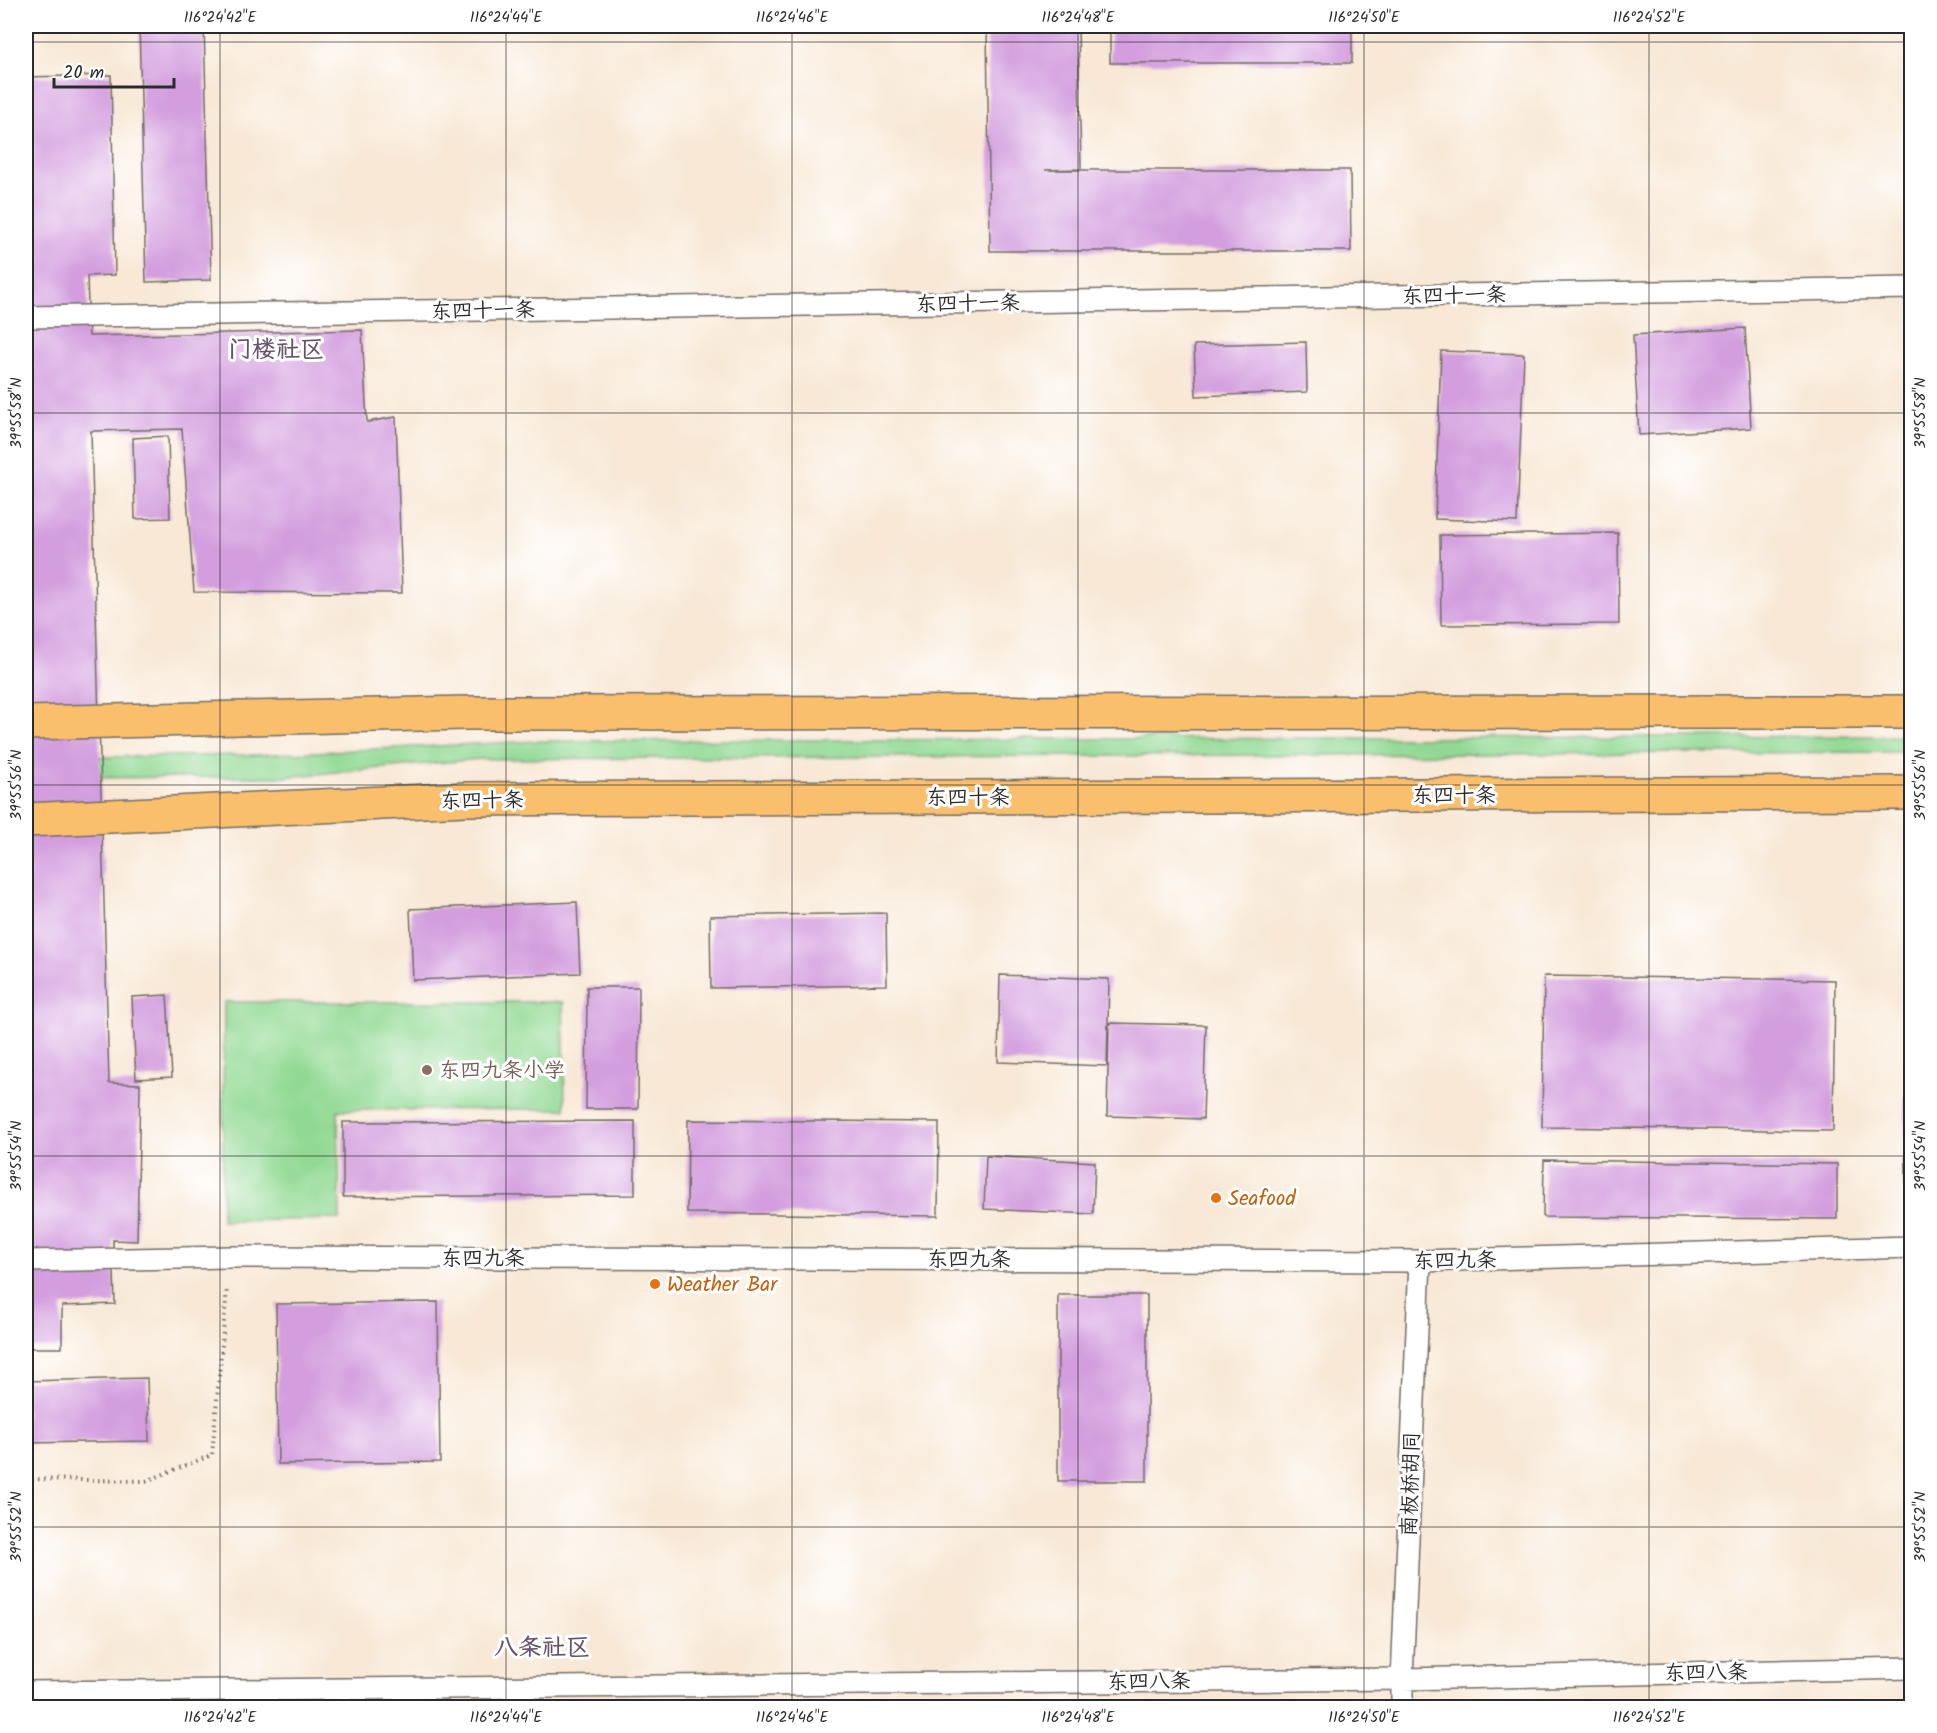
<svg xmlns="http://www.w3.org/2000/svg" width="1937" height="1733" font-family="Kalam,'LXGW WenKai TC',sans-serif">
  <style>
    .green { fill: #91d993; stroke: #5e825f; stroke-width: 1.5 }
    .building { fill: #d39dde }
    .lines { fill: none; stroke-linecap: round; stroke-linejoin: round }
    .lane-casing { stroke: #736d66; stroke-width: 24 }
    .primary-casing { stroke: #736d66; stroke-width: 36 }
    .path { stroke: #736d66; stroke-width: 4; stroke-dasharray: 1.5 4.5; stroke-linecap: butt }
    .lane { stroke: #fff; stroke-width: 21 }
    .primary { stroke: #f9bf6c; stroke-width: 33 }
    .ticks { fill: none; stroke: #2b2b2b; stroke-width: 1.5; stroke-opacity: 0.45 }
    .education-dot { fill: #8d6e63; stroke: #fff; stroke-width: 2 }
    .food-dot { fill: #e8710a; stroke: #fff; stroke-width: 2 }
    .labels { text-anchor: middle; stroke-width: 6; stroke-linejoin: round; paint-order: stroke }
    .street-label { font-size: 21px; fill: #2b2b2b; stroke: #fff }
    .education-label { font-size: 21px; fill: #785e54; stroke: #fff; text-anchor: start }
    .food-label { font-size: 21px; fill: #c56008; stroke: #fff; text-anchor: start }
    .quarter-label { font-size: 24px; font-weight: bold; fill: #66536a; stroke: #fff }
    .neatline { fill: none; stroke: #2b2b2b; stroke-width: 2 }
    .ticks-label { font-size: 15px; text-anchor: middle; fill: #2b2b2b }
  </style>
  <rect width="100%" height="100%" fill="#fff"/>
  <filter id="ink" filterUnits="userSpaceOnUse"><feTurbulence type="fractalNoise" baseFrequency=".0167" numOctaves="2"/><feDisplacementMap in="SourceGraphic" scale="12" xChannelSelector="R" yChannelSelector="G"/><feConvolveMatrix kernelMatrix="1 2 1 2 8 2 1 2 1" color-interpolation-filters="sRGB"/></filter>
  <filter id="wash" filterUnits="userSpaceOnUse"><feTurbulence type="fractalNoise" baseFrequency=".008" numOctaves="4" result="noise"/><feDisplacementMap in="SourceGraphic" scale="24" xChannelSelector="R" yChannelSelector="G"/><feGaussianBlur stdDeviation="1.35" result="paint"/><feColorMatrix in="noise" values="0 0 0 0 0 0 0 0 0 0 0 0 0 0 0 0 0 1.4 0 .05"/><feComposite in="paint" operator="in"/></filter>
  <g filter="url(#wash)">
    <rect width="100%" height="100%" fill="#f8e8d5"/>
    <path class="green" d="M1912,736L1911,752L481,759L283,777L26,778V758L253,755L538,741Z
      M224,1002H563L565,1109L338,1110L340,1219L222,1221Z"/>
    <g id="blocks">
      <path class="building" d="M139,26H204L211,280L146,282Z
        M987,26H1078L1081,169L1045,170H1350L1351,251H990Z
        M1110,26H1352V63H1110Z
        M111,75L115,275L87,276L89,336L362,330L367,422L396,417L402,593L194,592L182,429L91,431L109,1083L140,1084L137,1241L113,1240L115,1304L62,1306V1348H26V77Z
        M1745,328L1751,428L1639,435L1633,335Z
        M1306,342L1307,392L1196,396L1194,345Z
        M1441,351L1524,354L1517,522L1435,519Z
        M168,436L170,518L135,519L133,438Z
        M1618,533L1619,624L1441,625L1440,535Z
        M577,902L580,973L413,980L410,909Z
        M886,913L887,985L711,988L710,916Z
        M1000,975L1109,979L1107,1066L998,1062Z
        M1544,976L1835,980L1833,1131L1542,1127Z
        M587,987H639L638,1109H586Z
        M167,995L172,1077L136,1079L132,997Z
        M1109,1023L1206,1025L1203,1119L1107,1116Z
        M1905,1100H1912V1184H1906Z
        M688,1120L939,1122L938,1216L687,1213Z
        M635,1121V1195L343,1197V1122Z
        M986,1156L1095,1162L1093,1214L984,1209Z
        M1544,1160L1837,1164V1219L1543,1217Z
        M1058,1295H1147V1481H1058Z
        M438,1302L440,1462L278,1464L276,1304Z
        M147,1378L149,1441L26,1443V1381Z"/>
    </g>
  </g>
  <g filter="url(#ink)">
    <use href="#blocks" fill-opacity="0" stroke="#736d66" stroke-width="1.5"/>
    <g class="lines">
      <defs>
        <path id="lane" d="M26,317L1912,288
          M26,1261L230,1257L1420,1261L1912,1247
          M26,1692L1402,1679L1912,1668
          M1402,1708V1679L1420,1261"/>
        <path id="primary" d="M26,723L465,713L1912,712
          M26,820L466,799L1912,793"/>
      </defs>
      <use href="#lane" class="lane-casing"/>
      <use href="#primary" class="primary-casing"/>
      <path class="path" d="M26,1479L146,1481L212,1455L227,1288"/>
      <use href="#lane" class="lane"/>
      <use href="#primary" class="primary"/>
    </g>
  </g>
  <path class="ticks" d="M220,26V1708M506,26V1708M792,26V1708M1078,26V1708M1364,26V1708M1649,26V1708M26,42H1912M26,413H1912M26,785H1912M26,1156H1912M26,1527H1912"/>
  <circle class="education-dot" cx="427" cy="1070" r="6"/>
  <g class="food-dot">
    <circle cx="1216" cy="1198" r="6"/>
    <circle cx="655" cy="1284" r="6"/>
  </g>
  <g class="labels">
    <g class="street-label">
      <text transform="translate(1454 295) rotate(-1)" y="7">东四十一条</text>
      <text transform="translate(968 303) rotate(-1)" y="7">东四十一条</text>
      <text transform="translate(483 310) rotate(-1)" y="7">东四十一条</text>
      <text x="1454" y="802">东四十条</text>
      <text x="968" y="804">东四十条</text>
      <text transform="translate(482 800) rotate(-1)" y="7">东四十条</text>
      <text x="483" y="1265">东四九条</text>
      <text x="969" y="1266">东四九条</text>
      <text transform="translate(1455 1260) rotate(-1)" y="7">东四九条</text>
      <text transform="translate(1410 1484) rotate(-88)" y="7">南板桥胡同</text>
      <text transform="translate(1706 1672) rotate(-1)" y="7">东四八条</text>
      <text transform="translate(1149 1681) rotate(-1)" y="7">东四八条</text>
    </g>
    <g class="education-label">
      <text x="439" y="1077">东四九条小学</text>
    </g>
    <g class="food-label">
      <text x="1228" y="1205">Seafood</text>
      <text x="667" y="1291">Weather Bar</text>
    </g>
    <g class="quarter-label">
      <text x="276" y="357">门楼社区</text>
      <text x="542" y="1655">八条社区</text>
    </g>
  </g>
  <rect width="1937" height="1733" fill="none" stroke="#fff" stroke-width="66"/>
  <path d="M54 78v9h120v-9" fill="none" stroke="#2b2b2b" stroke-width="3"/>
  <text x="63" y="78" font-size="18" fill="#2b2b2b" stroke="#ffffff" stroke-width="4.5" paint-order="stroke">20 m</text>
  <rect x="33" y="33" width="1871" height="1667" class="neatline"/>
  <g class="ticks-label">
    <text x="220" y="22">116°24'42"E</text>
    <text x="506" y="22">116°24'44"E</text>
    <text x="792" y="22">116°24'46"E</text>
    <text x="1078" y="22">116°24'48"E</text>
    <text x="1364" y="22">116°24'50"E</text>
    <text x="1649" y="22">116°24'52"E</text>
    <text transform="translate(16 413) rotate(-90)" y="5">39°55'58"N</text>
    <text transform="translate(1920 413) rotate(-90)" y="5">39°55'58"N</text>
    <text transform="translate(16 785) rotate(-90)" y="5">39°55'56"N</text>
    <text transform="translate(1920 785) rotate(-90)" y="5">39°55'56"N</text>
    <text transform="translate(16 1156) rotate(-90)" y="5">39°55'54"N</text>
    <text transform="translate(1920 1156) rotate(-90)" y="5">39°55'54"N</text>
    <text transform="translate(16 1527) rotate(-90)" y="5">39°55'52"N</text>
    <text transform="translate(1920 1527) rotate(-90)" y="5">39°55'52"N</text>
    <text x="220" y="1722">116°24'42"E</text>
    <text x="506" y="1722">116°24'44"E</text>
    <text x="792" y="1722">116°24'46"E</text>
    <text x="1078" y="1722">116°24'48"E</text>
    <text x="1364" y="1722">116°24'50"E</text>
    <text x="1649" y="1722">116°24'52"E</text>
  </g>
</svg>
